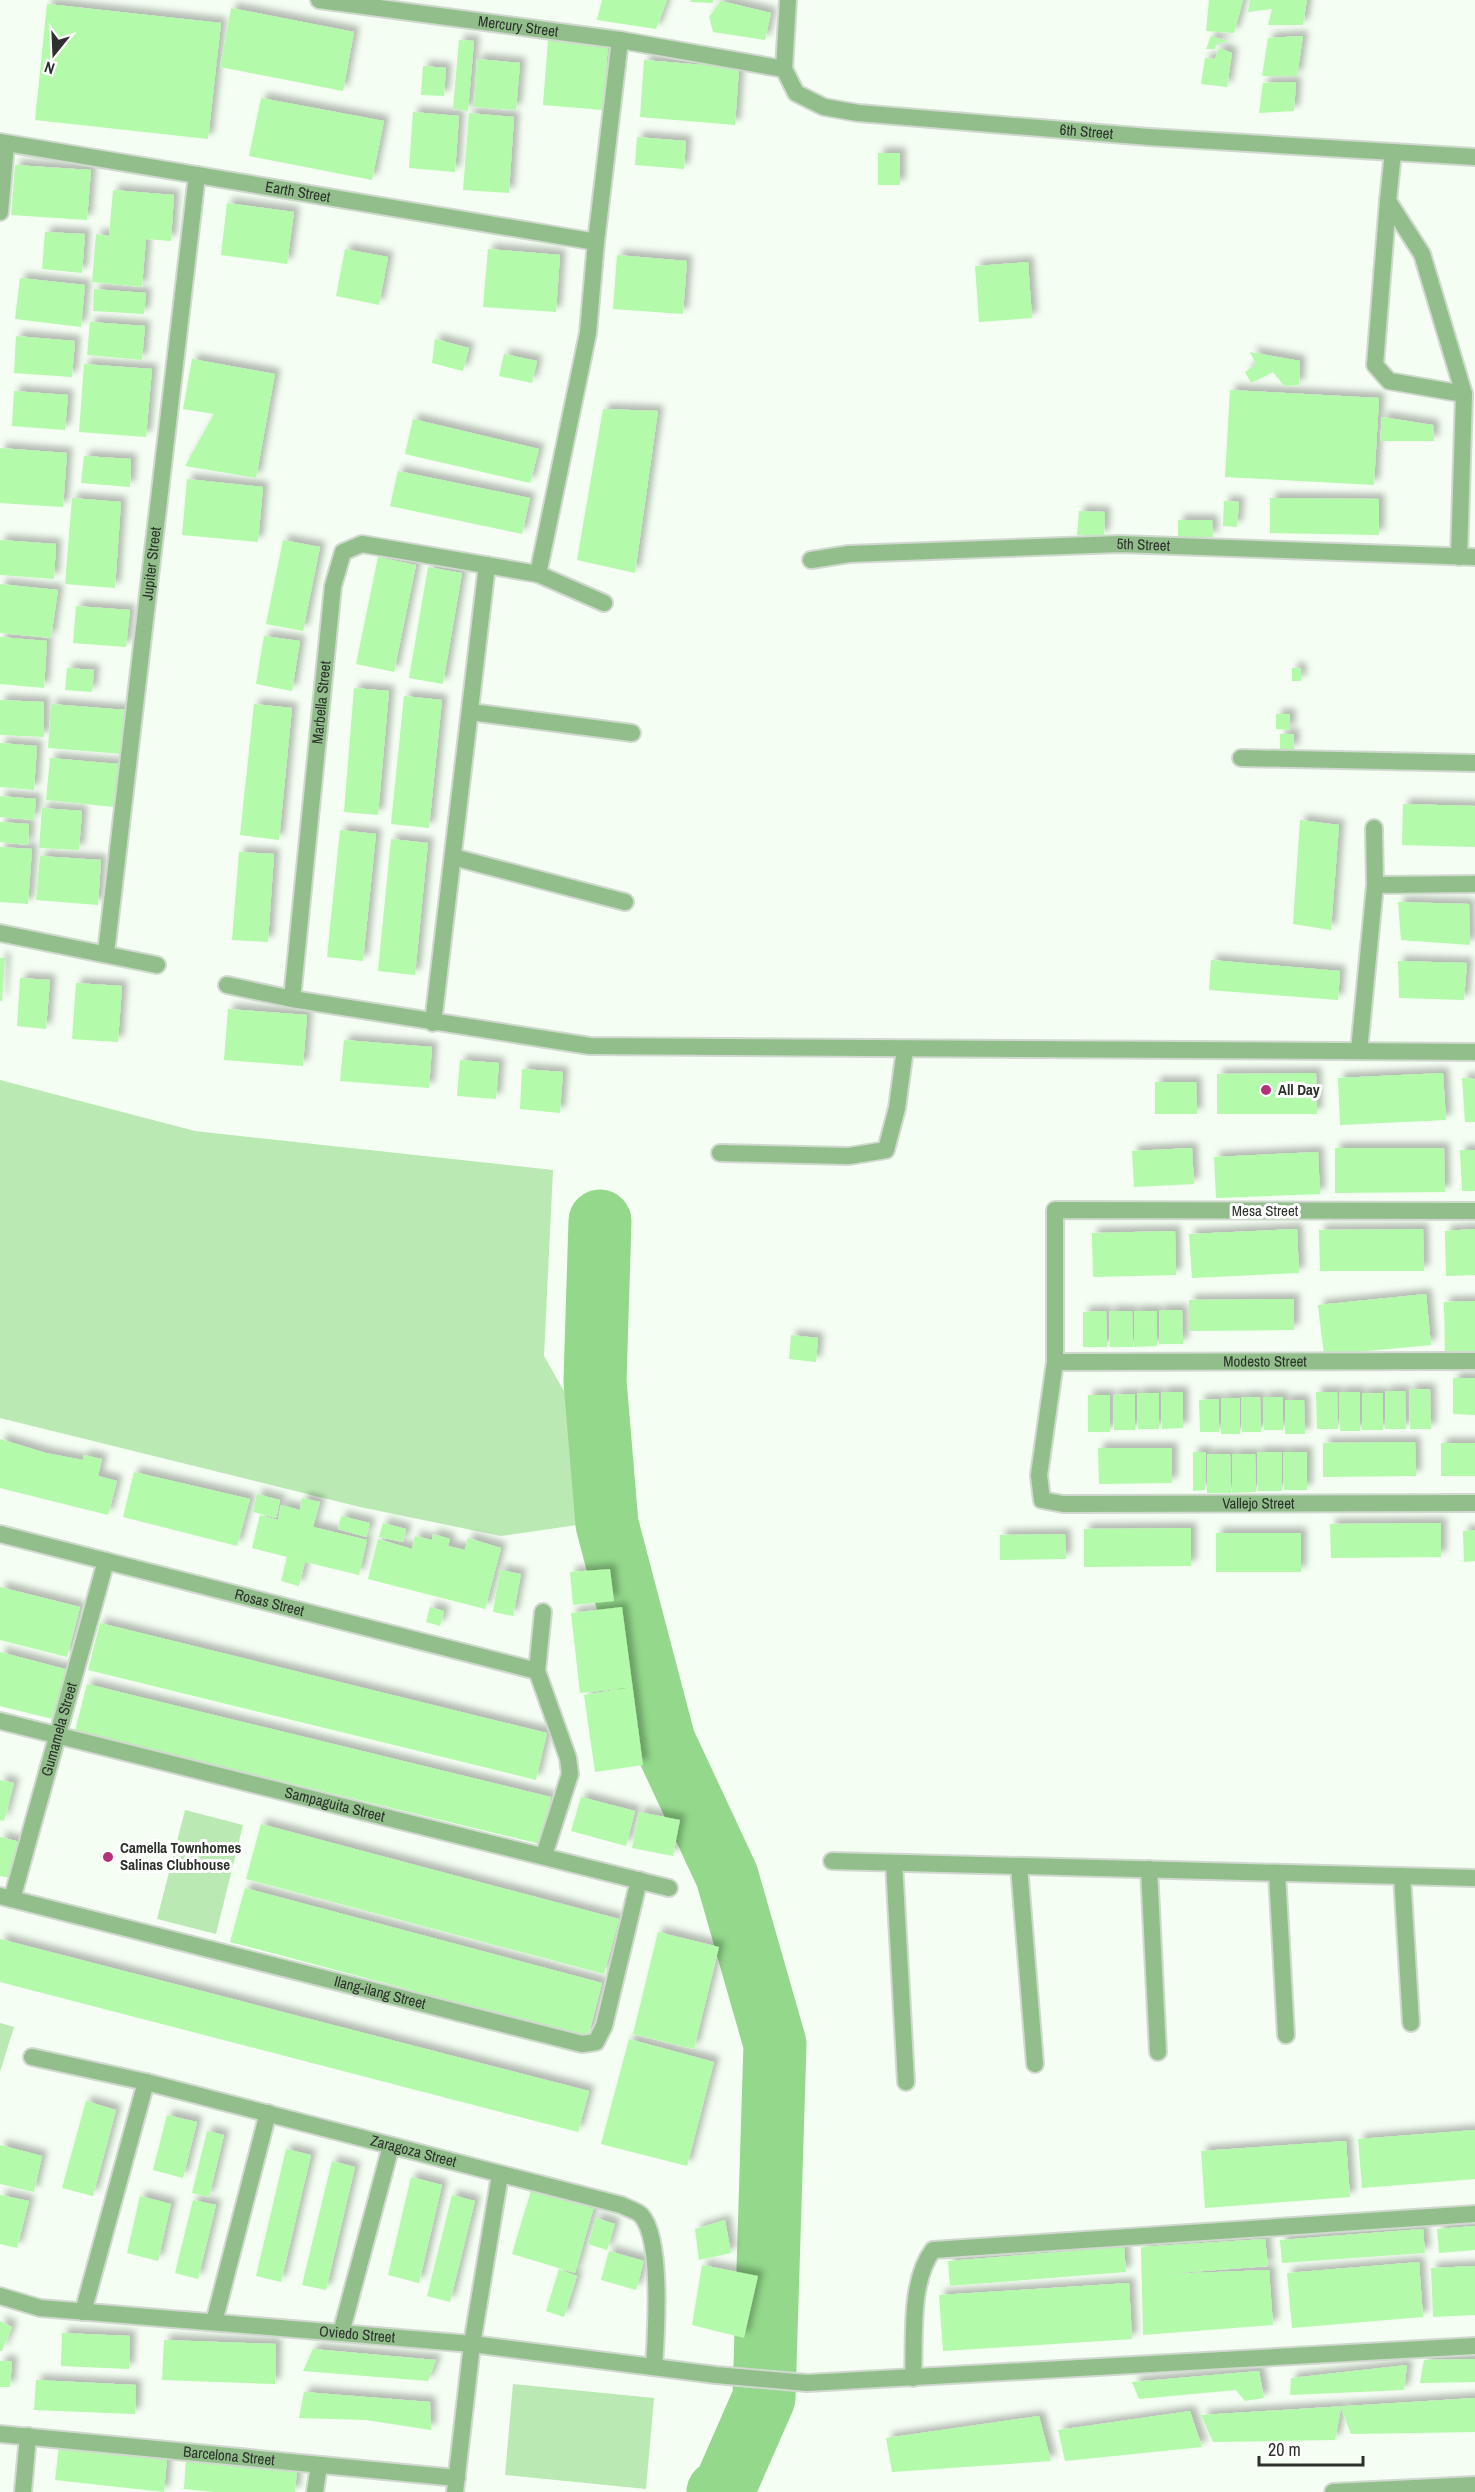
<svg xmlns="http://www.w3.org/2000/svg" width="1475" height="2492" font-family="'Archivo Narrow',sans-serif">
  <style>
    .green { fill: #bbe9b4 }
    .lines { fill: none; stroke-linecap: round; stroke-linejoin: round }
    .river { stroke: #93d88b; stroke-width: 63 }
    .building { fill: #b3faaa; filter: url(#shadow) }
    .service-casing { stroke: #d0d9ce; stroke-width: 20 }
    .minor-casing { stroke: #d0d9ce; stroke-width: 20 }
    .tertiary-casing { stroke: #d0d9ce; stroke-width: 20 }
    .service { stroke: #92be8c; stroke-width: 16 }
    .minor { stroke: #92be8c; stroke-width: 16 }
    .tertiary { stroke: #92be8c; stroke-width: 16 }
    .poi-dot { fill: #b53279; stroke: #fff; stroke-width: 2 }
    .labels { text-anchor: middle; stroke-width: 6; stroke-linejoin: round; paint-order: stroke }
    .street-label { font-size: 15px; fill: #2c322b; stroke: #fff }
    .poi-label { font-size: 15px; font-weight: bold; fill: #2c322b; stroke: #fff; text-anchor: start }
  </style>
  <defs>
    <filter id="shadow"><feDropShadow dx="5.5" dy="-5.5" stdDeviation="3" flood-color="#0004"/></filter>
  </defs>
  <rect width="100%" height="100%" fill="#f4fef2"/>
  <path class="green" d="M0,1080L195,1131L553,1170L544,1356L586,1430L628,1445L630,1567L609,1562L591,1523L501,1536L360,1507L0,1418Z
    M185,1810L243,1825L216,1934L157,1919Z
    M0,2023L14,2027L0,2072Z
    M513,2384L654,2398L646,2489L505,2475Z"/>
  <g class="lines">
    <path class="river" d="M600,1221L595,1381L607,1524L664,1741L727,1876L775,2044L764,2398L725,2487L718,2492"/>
  </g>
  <path class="building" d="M602,0H667L656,29L597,20Z
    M691,0H713V3L690,2Z
    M1209,0H1243L1234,33L1206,31Z
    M1250,0H1307L1303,25H1268L1272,9L1248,12Z
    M721,1L771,13L765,40L713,32L709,17Z
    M47,4L221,23L208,139L35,120Z
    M231,8L354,32L343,91L220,67Z
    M1211,36L1230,42L1217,43L1215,49H1206Z
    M1303,36L1297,76H1262L1268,38Z
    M459,40L474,41L468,111L453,109Z
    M548,40L608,44L603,110L543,105Z
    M1219,48L1232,53L1227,87L1201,84L1205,58L1215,59Z
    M477,59L520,63L516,110L474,107Z
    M644,60L739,68L735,125L640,117Z
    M423,66L446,68L444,96L421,95Z
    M1296,82L1294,111L1259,113L1263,83Z
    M261,98L384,121L372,180L249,156Z
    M413,112L459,116L455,172L409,168Z
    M469,113L514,117L509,193L463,190Z
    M637,137L686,141L684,169L635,165Z
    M878,153H900V185H878Z
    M15,165L91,170L87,220L11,215Z
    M113,190L174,195L171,241L146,239L142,287L92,282L96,234L109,236Z
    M227,203L294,212L287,264L221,255Z
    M45,232L85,234L82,273L42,269Z
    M345,249L388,257L379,305L336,296Z
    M488,249L560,255L556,312L483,307Z
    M617,255L687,261L683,314L613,309Z
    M1028,262L1032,318L979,322L975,266Z
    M20,278L85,285L81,327L15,319Z
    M94,289L146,293L144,314L93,311Z
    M90,322L145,326L142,360L87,355Z
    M16,336L75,341L72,377L14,373Z
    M435,339L469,348L463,371L432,363Z
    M1250,352L1300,361L1299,385L1284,386L1273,372L1251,383L1245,372L1256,364Z
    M504,354L537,361L532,383L499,376Z
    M192,359L275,374L256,478L185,466L214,414L183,409Z
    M84,364L152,369L146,437L79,432Z
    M1230,390L1379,398L1374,485L1225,477Z
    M14,391L68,395L65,430L12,426Z
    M603,409L658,411L635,573L577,560Z
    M1382,417L1433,425L1434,441H1380Z
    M413,419L539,449L530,483L405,454Z
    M0,448L67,453L63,507L0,503Z
    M84,456L131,459L130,487L81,483Z
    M398,471L530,498L522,534L390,506Z
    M187,479L263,487L258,542L182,535Z
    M72,498L121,502L115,588L65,584Z
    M1270,498L1379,499V535L1270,533Z
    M1224,501L1239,502L1237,527L1223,526Z
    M1079,511L1105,512L1104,536L1077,535Z
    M1178,520H1212L1213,537H1178Z
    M0,540L56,544L54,579L0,575Z
    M283,540L320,547L303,631L266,624Z
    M378,557L416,565L394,672L356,664Z
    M428,567L462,573L443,684L409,678Z
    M0,584L58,590L51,638L0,633Z
    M76,606L130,610L126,647L73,643Z
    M264,636L300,641L292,691L256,684Z
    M0,637L47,641L44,688L0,684Z
    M67,668L94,670L92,692L65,690Z
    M1292,668H1301V681H1292Z
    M354,688L389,691L378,815L344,812Z
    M404,696L442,700L429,828L391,824Z
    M0,700L44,702V737L0,735Z
    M51,704L126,710L122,754L48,748Z
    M254,704L292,708L279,840L240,835Z
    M1276,714H1290V730L1276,729Z
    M1280,734H1294V750L1280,749Z
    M0,743L37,746L34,790L0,787Z
    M50,758L119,764L114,807L46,800Z
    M0,796L36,799L34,820L0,817Z
    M1403,804L1475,806V847L1402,845Z
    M42,808L82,811L79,850L39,848Z
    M1300,820L1339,825L1331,930L1293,924Z
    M0,822L29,824L28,845L0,842Z
    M340,830L376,834L363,961L327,957Z
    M391,839L428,843L415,975L378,971Z
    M0,847L32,849L28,904L0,902Z
    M239,852L274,854L268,942L232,940Z
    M40,856L101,860L98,905L36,900Z
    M1398,902L1469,904L1470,945L1401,940Z
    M0,958H5L2,1001H0Z
    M1211,960L1340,971L1338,1000L1209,990Z
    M1398,961L1467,963L1464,1000L1399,998Z
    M20,978L50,980L46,1029L17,1026Z
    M76,983L122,986L118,1042L72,1039Z
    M228,1009L307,1015L303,1066L224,1060Z
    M344,1040L432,1047L429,1088L340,1081Z
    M460,1060L499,1063L496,1099L457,1096Z
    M522,1069L563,1072L560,1113L520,1109Z
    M1316,1073L1317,1114H1217V1074Z
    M1443,1073L1446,1120L1340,1125L1338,1078Z
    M1462,1078L1475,1079V1122H1465Z
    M1155,1082H1196L1197,1114H1155Z
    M1192,1148L1194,1184L1134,1187L1132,1151Z
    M1335,1148H1444L1445,1192L1335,1193Z
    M1460,1150H1475V1191H1462Z
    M1318,1152L1320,1194L1216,1198L1214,1157Z
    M1297,1229L1299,1273L1192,1278L1189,1234Z
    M1423,1229L1424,1271H1320L1319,1230Z
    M1475,1229V1275L1446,1276L1445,1231Z
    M1175,1231L1176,1275L1093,1277L1092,1233Z
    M1426,1294L1431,1345L1324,1355L1318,1305Z
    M1273,1299H1294V1330L1189,1331V1300Z
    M1475,1301V1351L1445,1352L1444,1302Z
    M1159,1310H1182L1183,1344H1159Z
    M1106,1311L1107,1347H1083V1312Z
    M1109,1311H1132L1133,1347H1110Z
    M1134,1311H1157V1346L1134,1347Z
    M791,1335L818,1338L816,1362L789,1359Z
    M1453,1378H1475V1415L1453,1414Z
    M1409,1389H1430L1431,1429H1410Z
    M1385,1391H1405L1406,1429H1385Z
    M1161,1392H1183V1428L1162,1429Z
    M1316,1392H1337L1338,1429H1317Z
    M1339,1392H1360V1431H1340Z
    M1137,1393H1159V1429H1138Z
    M1362,1393H1383V1430H1362Z
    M1135,1394V1430H1114L1113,1395Z
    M1088,1395H1110V1432H1088Z
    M1241,1397H1260L1261,1432H1242Z
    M1263,1397H1283V1430H1264Z
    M1221,1398H1240V1434H1221Z
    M1219,1399V1432H1200L1199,1400Z
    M1285,1400H1304L1305,1434H1285Z
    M0,1439L46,1453L83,1460L84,1455L102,1459L98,1476L117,1481L108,1515L0,1488Z
    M1415,1442L1416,1476L1323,1477V1443Z
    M1441,1443H1475V1476H1441Z
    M1098,1448H1172V1483L1099,1484Z
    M1193,1452H1206L1205,1490L1193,1491Z
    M1257,1452H1282V1491H1258Z
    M1283,1452H1307V1490H1284Z
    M1207,1454H1230L1231,1493H1207Z
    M1232,1454H1255L1256,1492L1232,1493Z
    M134,1472L250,1499L237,1546L123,1517Z
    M257,1494L280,1500L276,1518L253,1512Z
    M302,1498L320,1502L313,1527L367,1540L359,1575L305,1562L299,1586L281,1581L287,1557L252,1548L260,1515L278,1520L281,1505L300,1510Z
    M341,1516L370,1523L366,1537L338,1529Z
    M383,1523L406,1529L403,1542L379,1537Z
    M1441,1523V1557L1331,1558L1330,1524Z
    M1191,1528V1566L1084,1567V1529Z
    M1475,1530V1561L1464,1562L1463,1531Z
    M1216,1533H1301V1572H1216Z
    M433,1534L450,1539L448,1546L465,1550L468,1538L501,1548L485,1609L368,1579L378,1539L412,1549L415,1536L432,1540Z
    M1065,1534L1066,1559L1000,1560V1535Z
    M610,1569L614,1601L573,1605L570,1572Z
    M500,1570L521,1574L513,1616L493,1612Z
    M0,1587L80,1607L67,1657L0,1640Z
    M430,1607L444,1611L440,1626L426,1622Z
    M622,1607L643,1765L595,1772L584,1695L627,1688L580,1693L571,1613Z
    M100,1623L547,1733L536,1780L88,1670Z
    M0,1652L69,1670L57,1720L0,1706Z
    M87,1684L551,1797L540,1844L75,1731Z
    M0,1780L14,1783L4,1821L0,1820Z
    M581,1797L635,1811L626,1846L571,1831Z
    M639,1812L680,1820L673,1856L632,1848Z
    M261,1824L619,1919L604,1974L246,1879Z
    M0,1837L20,1842L11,1878L0,1876Z
    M245,1888L602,1983L588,2037L230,1942Z
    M658,1932L719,1947L694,2049L633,2034Z
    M0,1939L589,2091L578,2132L0,1982Z
    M629,2039L714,2062L687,2166L601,2144Z
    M86,2101L116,2110L93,2196L62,2188Z
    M167,2115L197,2122L183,2178L153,2170Z
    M1475,2130V2179L1362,2188L1358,2139Z
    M207,2131L224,2135L209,2197L192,2193Z
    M1346,2141L1350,2197L1205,2208L1201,2151Z
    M0,2145L42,2156L34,2192L0,2184Z
    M286,2149L311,2155L281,2282L256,2276Z
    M332,2161L355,2167L326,2290L302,2285Z
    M411,2177L442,2185L419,2283L388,2275Z
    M533,2184L595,2203L575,2273L512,2254Z
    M0,2195L29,2201L17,2248L0,2244Z
    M452,2195L475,2201L450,2302L427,2296Z
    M140,2196L171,2204L158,2261L127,2253Z
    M193,2200L216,2205L198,2279L175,2273Z
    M596,2218L615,2224L607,2250L588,2244Z
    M725,2220L731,2253L699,2260L695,2229Z
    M1475,2226V2250L1439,2253L1437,2229Z
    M1423,2229L1425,2253L1282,2263L1280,2240Z
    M1265,2239L1268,2266L1165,2274L1269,2270L1273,2325L1143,2335L1141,2247Z
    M1124,2247L1126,2272L950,2286L948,2261Z
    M609,2251L644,2261L636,2290L601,2280Z
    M1419,2262L1423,2317L1292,2328L1287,2273Z
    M702,2265L758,2276L744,2338L692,2325Z
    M1475,2266V2315L1433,2317L1431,2268Z
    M559,2269L577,2276L564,2317L546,2311Z
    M1129,2283L1132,2339L943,2351L939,2295Z
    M0,2321L12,2327L2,2351H0Z
    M62,2333L130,2336L129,2369L61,2366Z
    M164,2340L276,2344L275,2384L162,2380Z
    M313,2349L436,2360L428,2381L303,2371Z
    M1475,2359V2382L1420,2383L1424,2360Z
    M0,2361H12L10,2387H0Z
    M1407,2365L1404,2390L1290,2395L1291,2378Z
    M1259,2371L1264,2398L1245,2401L1236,2390L1139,2399L1132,2382Z
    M36,2380L136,2385L135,2414L34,2410Z
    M304,2392L430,2402L431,2430L366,2420L299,2418Z
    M1475,2398V2432L1351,2434L1341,2408L1335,2440L1213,2442L1201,2415Z
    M1190,2411L1202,2447L1065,2461L1058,2430Z
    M1039,2416L1051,2461L892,2472L886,2438Z
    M59,2446L167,2458L164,2492L55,2480Z
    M186,2458L297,2470L295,2492H214L184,2489Z"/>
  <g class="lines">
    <defs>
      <path id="service" d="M720,1153L849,1156L886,1150L897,1108L905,1049"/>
      <g id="minor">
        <path id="s1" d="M319,0L620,40L784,69L796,93L824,107L858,113L1149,137L1475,157"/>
        <path d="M784,69L788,0"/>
        <path id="s2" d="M0,142L596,242"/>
        <path d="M1393,152L1388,201L1422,254L1464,394L1459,557"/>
        <path d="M1388,201L1375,365L1389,381L1464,394"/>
        <path d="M0,212L6,144"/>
        <path id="s3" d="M811,560L849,554L1120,544L1475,557"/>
        <path d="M538,574L588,333L596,242L620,40"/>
        <path d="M471,712L632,733"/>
        <path d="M1241,758L1475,763"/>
        <path d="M453,857L625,902"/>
        <path d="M1375,885L1475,884"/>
        <path d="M0,933L157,965"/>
        <path id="s4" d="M106,953L197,175"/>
        <path d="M227,985L292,999L590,1046L1475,1052"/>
        <path id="s5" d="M292,999L333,586L343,552L362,544L538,574L604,603"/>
        <path d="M433,1023L487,565"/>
        <path d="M1359,1051L1375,885L1374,828"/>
        <path id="s6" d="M1475,1211L1055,1210V1362L1039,1475L1042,1500L1063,1504L1475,1503"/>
        <path id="s7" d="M1055,1362L1475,1361"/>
        <path id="s8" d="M0,1534L537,1671"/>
        <path d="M543,1612L537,1671L568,1758L570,1774L544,1855"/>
        <path id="s9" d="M0,1721L669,1888"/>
        <path d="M832,1861L1475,1878"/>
        <path d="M894,1863L906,2082"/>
        <path d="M1019,1866L1035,2064"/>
        <path d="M1149,1869L1158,2052"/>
        <path d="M1277,1873L1286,2035"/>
        <path d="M1402,1876L1411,2023"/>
        <path id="s10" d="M0,1896L582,2044L596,2042L604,2026L639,1880"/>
        <path id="s11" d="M12,1899L106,1561"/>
        <path id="s12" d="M32,2057L146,2082L621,2205C627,2208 637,2211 641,2215C663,2239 656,2335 654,2367"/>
        <path id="s13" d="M0,2296L40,2308L472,2344L500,2175"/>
        <path d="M83,2312L146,2082"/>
        <path d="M214,2322L268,2113"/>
        <path d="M341,2333L391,2146"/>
        <path d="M913,2378C915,2339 909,2282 933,2250L1475,2214"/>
        <path d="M23,2492L28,2436"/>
        <path d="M315,2492L319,2465"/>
      </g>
      <g id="tertiary">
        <path id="s14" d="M0,2434L457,2478"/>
        <path d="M455,2492L472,2344L716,2375L807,2383L1475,2346"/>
        <path d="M1333,2492L1475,2485"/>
      </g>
    </defs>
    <use href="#service" class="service-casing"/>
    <use href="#minor" class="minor-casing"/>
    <use href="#tertiary" class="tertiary-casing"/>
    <use href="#service" class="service"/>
    <use href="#minor" class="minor"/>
    <use href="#tertiary" class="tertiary"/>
  </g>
  <g class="poi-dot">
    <circle cx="1266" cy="1090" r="6"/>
    <circle cx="108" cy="1857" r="6"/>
  </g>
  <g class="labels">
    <g class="street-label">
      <text dy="5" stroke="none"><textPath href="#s1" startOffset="201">Mercury Street</textPath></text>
      <text dy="5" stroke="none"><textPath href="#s1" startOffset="792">6th Street</textPath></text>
      <text dy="5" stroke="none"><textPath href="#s2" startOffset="302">Earth Street</textPath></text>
      <text dy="5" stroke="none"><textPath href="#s3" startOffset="333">5th Street</textPath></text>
      <text dy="5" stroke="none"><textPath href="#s4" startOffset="392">Jupiter Street</textPath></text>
      <text dy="5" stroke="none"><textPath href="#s5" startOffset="298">Marbella Street</textPath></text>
      <text x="1265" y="1216">Mesa Street</text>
      <text dy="5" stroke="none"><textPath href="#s7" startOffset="210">Modesto Street</textPath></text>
      <text dy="5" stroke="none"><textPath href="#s6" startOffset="928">Vallejo Street</textPath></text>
      <text dy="5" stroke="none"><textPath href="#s8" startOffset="278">Rosas Street</textPath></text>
      <text dy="5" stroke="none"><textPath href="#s11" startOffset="176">Gumamela Street</textPath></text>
      <text dy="5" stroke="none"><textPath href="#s9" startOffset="345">Sampaguita Street</textPath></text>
      <text dy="5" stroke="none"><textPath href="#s10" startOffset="392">Ilang-ilang Street</textPath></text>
      <text dy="5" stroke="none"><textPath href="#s12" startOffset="393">Zaragoza Street</textPath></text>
      <text dy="5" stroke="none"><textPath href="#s13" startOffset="360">Oviedo Street</textPath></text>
      <text dy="5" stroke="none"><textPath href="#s14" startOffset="230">Barcelona Street</textPath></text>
    </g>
    <g class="poi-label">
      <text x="1278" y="1095">All Day</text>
      <text x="120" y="1853">Camella Townhomes<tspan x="120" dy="17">Salinas Clubhouse</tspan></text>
    </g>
  </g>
  <g transform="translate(54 54) rotate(198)" stroke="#ffffff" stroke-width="4.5" paint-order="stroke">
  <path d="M0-4.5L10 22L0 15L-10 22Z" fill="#2c322b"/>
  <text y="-9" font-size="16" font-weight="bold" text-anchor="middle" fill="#2c322b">N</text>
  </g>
  <path d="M1259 2456v9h104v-9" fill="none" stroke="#2c322b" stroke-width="3"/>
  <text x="1268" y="2456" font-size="18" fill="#2c322b" stroke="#ffffff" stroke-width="4.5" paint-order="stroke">20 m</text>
</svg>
